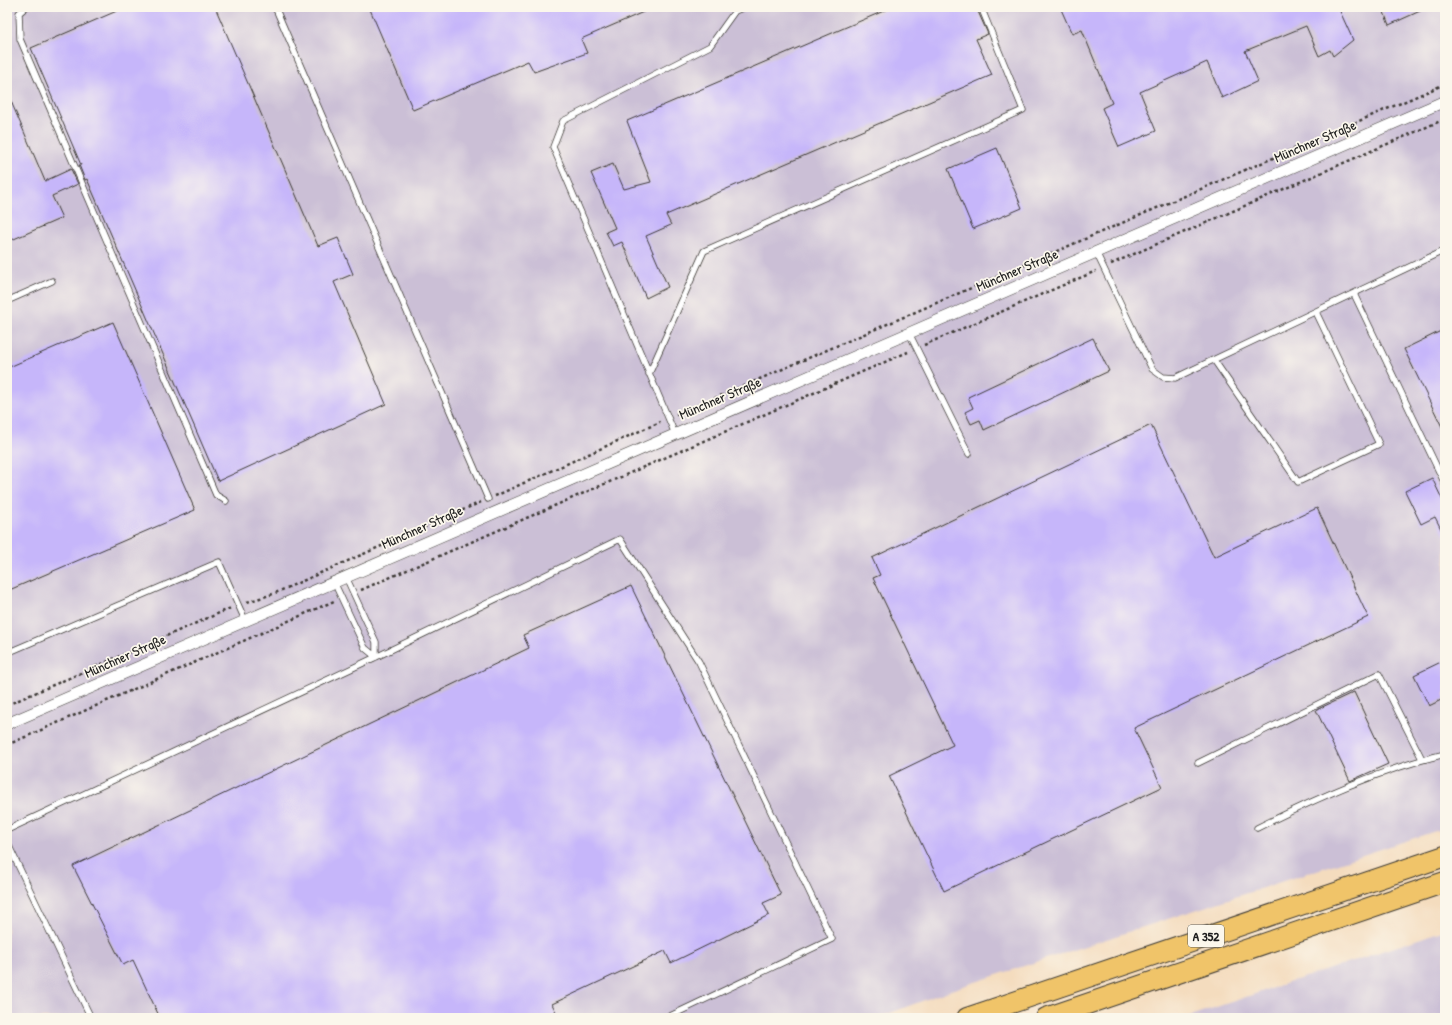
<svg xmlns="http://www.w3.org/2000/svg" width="1452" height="1025" font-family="'Patrick Hand',sans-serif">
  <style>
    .industrial { fill: #cbbfd6 }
    .building { fill: #c6b6fa }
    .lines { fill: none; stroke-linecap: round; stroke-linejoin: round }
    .service-casing { stroke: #3c3934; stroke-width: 7 }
    .minor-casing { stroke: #3c3934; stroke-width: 12 }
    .motorway-casing { stroke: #3c3934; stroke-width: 22 }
    .path { stroke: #3c3934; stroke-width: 2.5; stroke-dasharray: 3 3; stroke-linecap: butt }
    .service { stroke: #fff; stroke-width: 5.5 }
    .minor { stroke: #fff; stroke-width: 11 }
    .motorway { stroke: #f0c469; stroke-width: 20 }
    .labels { text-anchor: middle; stroke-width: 3.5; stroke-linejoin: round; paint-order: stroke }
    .shield { fill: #fbf7ec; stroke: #5f5e5a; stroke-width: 1 }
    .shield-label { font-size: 13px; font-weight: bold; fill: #1c1c1c }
    .street-label { font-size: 14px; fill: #1c1c1c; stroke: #fbf7ec }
  </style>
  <rect width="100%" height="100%" fill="#fbf7ec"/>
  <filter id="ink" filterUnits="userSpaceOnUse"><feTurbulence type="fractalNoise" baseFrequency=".025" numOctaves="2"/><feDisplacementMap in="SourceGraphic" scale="8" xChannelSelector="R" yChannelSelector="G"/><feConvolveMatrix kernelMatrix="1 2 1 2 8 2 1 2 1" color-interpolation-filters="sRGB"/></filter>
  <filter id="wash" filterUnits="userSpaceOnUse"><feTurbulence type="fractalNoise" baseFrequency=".012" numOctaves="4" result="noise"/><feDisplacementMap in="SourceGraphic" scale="16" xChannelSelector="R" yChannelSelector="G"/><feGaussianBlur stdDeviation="0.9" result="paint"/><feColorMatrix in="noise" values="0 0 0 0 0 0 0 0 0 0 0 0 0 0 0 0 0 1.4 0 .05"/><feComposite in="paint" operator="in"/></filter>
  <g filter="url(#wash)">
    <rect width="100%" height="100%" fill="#f4dcbe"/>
    <path class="industrial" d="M7,7H1445V828L951,990L877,1018H7Z
      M1445,930V1018H1184Z"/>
    <g id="blocks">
      <path class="building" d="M126,7H215L318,246L338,238L353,274L334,282L386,404L218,481L87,179L85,180L79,165H81L31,48Z
        M369,7H655L581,39L587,53L534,72L528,61L413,110Z
        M893,7H976L988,34L976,39L992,75L666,215L671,225L646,236L668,287L646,298L622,242L613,246L606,232L615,228L591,173L613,164L624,189L651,182L627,121Z
        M1060,7H1338L1353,40L1333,56L1330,50L1319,56L1306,26L1245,51L1258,81L1222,98L1207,62L1140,92L1156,131L1119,147L1102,108L1112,103L1082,30L1072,34Z
        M1382,7H1429L1389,25Z
        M7,92L45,181L71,169L78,184L52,196L62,218L7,242Z
        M997,148L1022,208L973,229L948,169Z
        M113,322L195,510L7,591V368Z
        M1445,329V433L1404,349Z
        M1093,338L1109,371L984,430L980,420L971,424L965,412L973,408L968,397Z
        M1151,425L1214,557L1317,508L1368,617L1134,728L1162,787L944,891L889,776L953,745L873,578L880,575L872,558Z
        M1432,478L1445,505V537L1435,517L1421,524L1405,491Z
        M631,586L781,895L763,903L769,915L671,963L665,951L552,1004L559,1018H160L133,960L123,965L73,866L529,648L523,635Z
        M1445,660V698L1429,706L1414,675Z
        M1354,692L1388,764L1350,781L1316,710Z"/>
    </g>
  </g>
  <g filter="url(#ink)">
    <use href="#blocks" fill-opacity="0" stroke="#3c3934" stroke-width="1"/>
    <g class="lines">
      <defs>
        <path id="service" d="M26,7L19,13L20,39L216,495L226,501
          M275,7L488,499
          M1096,252L1152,369L1163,377L1175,378L1445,250
          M1354,294L1445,484
          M7,301L52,281
          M909,333L969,454
          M1214,360L1298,482L1379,444L1316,312
          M649,374L704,251L1023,110L981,7
          M675,434L553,147L563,121L710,46L735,11L745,7
          M346,577L376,642V657
          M334,582L365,648L376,657
          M7,653L219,562L245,620
          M1198,763L1379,674L1422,759
          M1257,828C1317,798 1379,770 1445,754
          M7,830L376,657L620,539L699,662L832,939L666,1018
          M7,842L91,1018"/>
        <path id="minor" d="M7,724L1445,101"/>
        <path id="motorway" d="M967,1018L1445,856
          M1046,1018L1445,882"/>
      </defs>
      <use href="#service" class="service-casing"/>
      <use href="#minor" class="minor-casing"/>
      <use href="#motorway" class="motorway-casing"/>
      <path class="path" d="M1111,264L1445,119
        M924,345L1096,271
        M676,415L1445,84
        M495,496L660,422
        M361,590L908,352
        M247,602L273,594L481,502
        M7,705L231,608
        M7,745L334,601"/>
      <use href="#service" class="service"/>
      <use href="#minor" class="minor"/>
      <use href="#motorway" class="motorway"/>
    </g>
  </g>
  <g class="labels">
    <rect class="shield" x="1188" y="925" width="36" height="22" rx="3"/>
    <g class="shield-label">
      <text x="1206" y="941">A 352</text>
    </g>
    <g class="street-label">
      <text transform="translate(1315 141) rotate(-23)" y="5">Münchner Straße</text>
      <text transform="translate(1017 270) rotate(-23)" y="5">Münchner Straße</text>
      <text transform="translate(720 398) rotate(-23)" y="5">Münchner Straße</text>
      <text transform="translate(422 527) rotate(-24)" y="5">Münchner Straße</text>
      <text transform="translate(125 656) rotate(-24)" y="5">Münchner Straße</text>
    </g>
  </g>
  <rect width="1452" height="1025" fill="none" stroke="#fbf7ec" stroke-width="24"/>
</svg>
